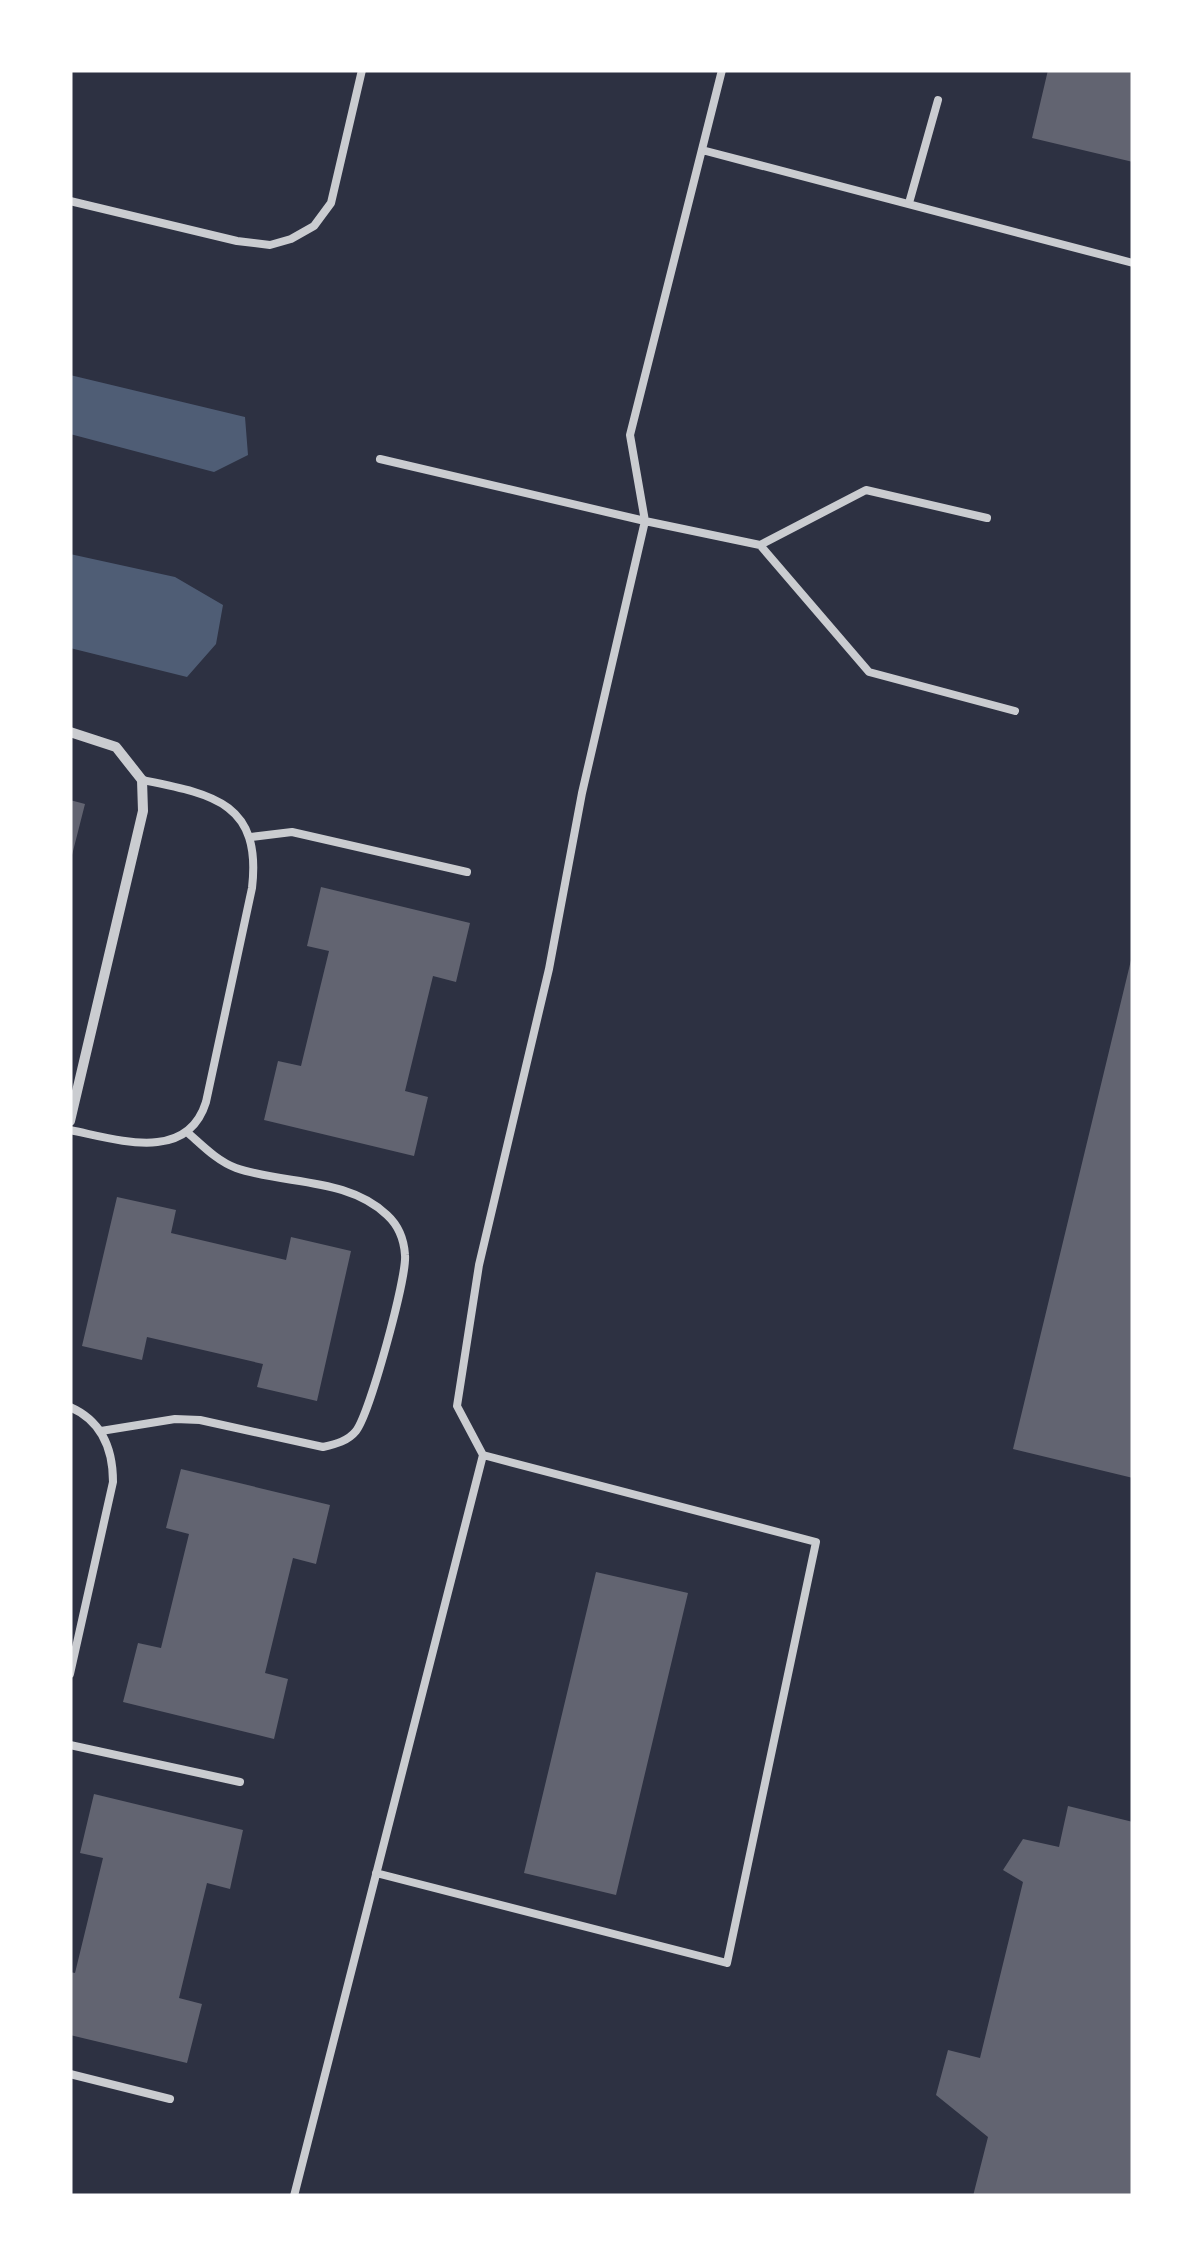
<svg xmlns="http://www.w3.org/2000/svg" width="1203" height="2266" font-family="'Roboto Condensed',sans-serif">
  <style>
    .water { fill: #4f5d75 }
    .building { fill: #626471 }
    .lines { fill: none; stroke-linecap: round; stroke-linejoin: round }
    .service { stroke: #caccd0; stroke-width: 8 }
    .minor { stroke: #caccd0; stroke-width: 10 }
  </style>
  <rect width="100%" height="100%" fill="#2d3142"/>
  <path class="water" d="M70,375L245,417L248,455L214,472L70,434Z
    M70,554L175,577L223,605L216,644L187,677L70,648Z"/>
  <path class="building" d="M1048,70H1133V162L1032,138Z
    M70,800L85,804L71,859H70Z
    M321,887L470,923L456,982L433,976L405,1091L428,1097L414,1156L264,1120L278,1061L301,1066L329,951L307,946Z
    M1132,956H1133V1478L1013,1449Z
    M117,1197L176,1210L171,1233L286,1260L291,1237L351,1251L317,1401L257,1387L263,1364L147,1337L142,1360L82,1346Z
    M181,1469L330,1505L316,1564L293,1558L265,1673L288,1679L274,1739L123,1702L138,1643L161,1648L189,1534L166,1528Z
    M596,1572L688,1593L616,1895L524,1873Z
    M94,1794L243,1830L230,1889L207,1883L179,1998L202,2004L187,2063L70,2035V1972L75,1973L103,1858L80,1853Z
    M1068,1806L1133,1822V2196H973L988,2137L936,2095L948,2050L980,2058L1023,1882L1003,1870L1023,1839L1059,1847Z"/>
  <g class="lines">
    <path class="service" d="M702,150L1133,263
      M70,201L237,241L270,245L291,239L314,226L331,203L362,70
      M909,203L938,100
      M380,459L645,521L760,545L866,490L987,518
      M760,545L869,672L1015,711
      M251,837L292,832L467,872
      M70,1130C116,1139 187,1164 206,1102L252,888C262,802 212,794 142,780
      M70,1407C102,1421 113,1449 113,1482L70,1674
      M101,1431L175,1419L200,1420L323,1447C336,1444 348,1441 356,1431C370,1413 407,1277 405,1255C404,1239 399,1226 387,1215C347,1177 285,1185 236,1168C217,1161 202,1145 187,1132
      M483,1455L457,1406L479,1265L549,969L582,793L645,521L630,435L722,70
      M70,1745L240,1782
      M70,2074L170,2099
      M294,2196L483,1455L816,1542L727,1963L376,1873"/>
    <path class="minor" d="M70,732L116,747L142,780L143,811L70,1121"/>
  </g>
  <rect width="1203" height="2266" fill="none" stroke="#ffffff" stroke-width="145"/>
</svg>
